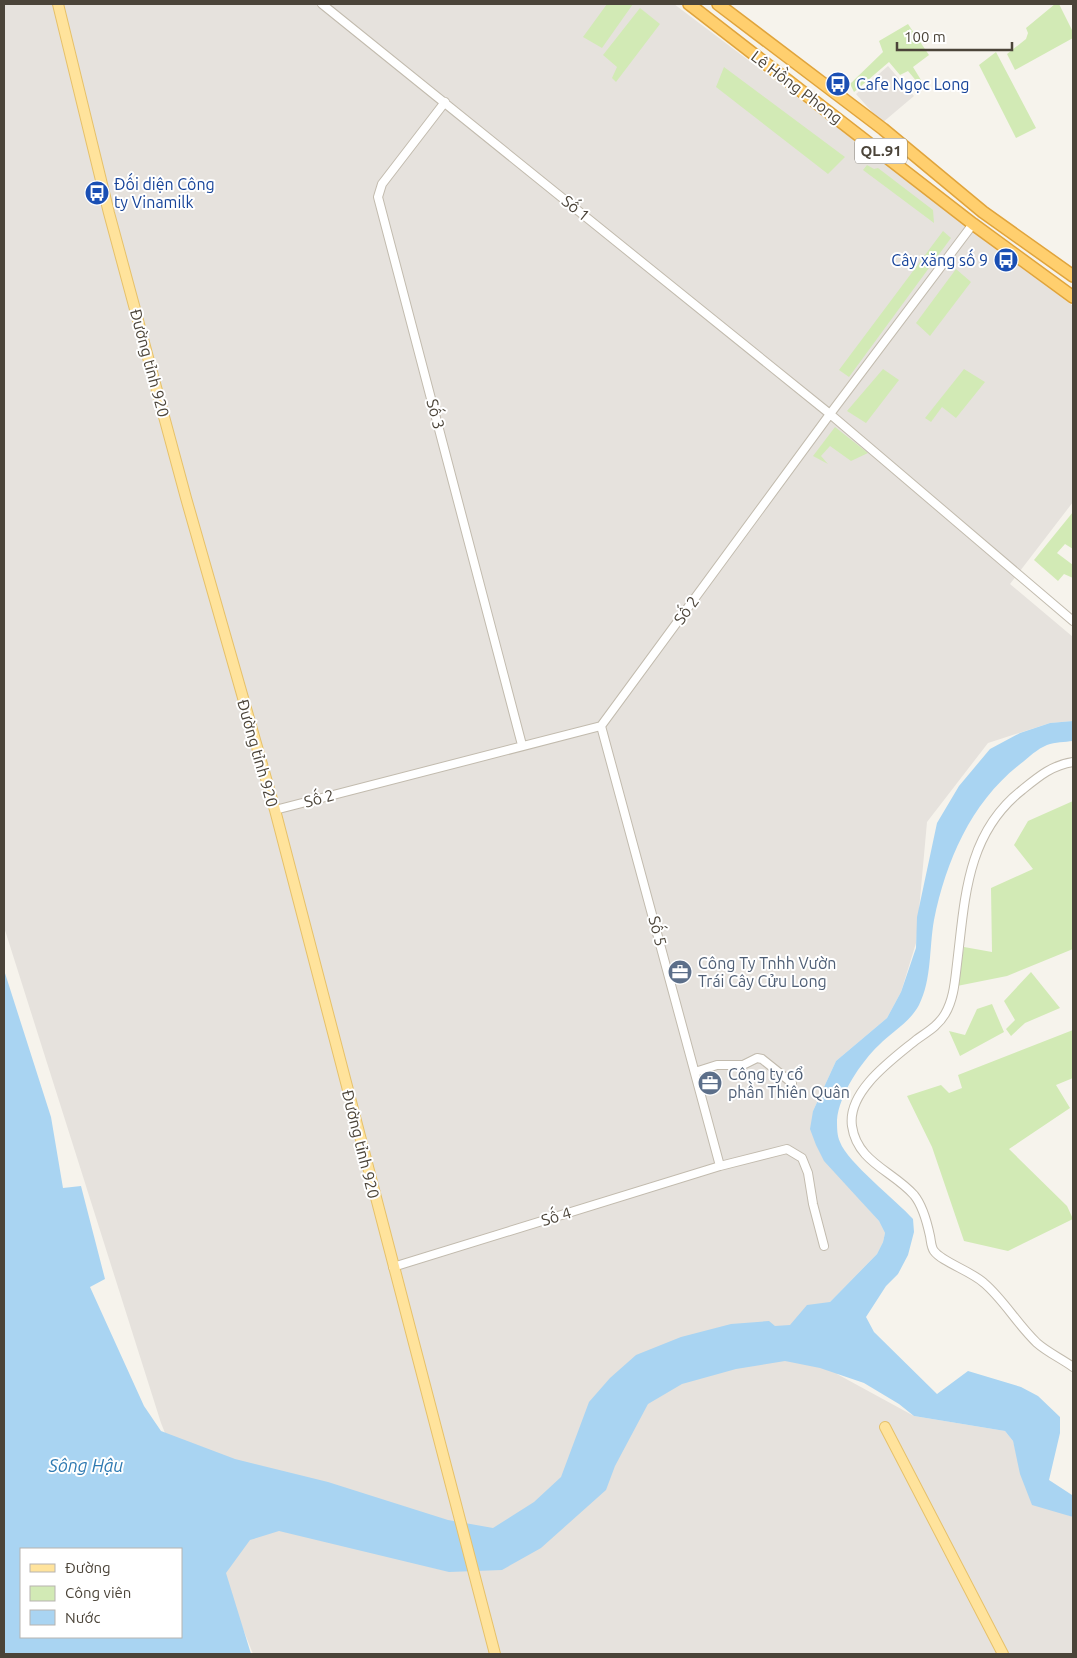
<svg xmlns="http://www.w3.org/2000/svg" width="1077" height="1658" font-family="Ubuntu,sans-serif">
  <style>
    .industrial { fill: #e6e2dd }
    .green { fill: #d2eab5 }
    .water { fill: #a9d4f2; fill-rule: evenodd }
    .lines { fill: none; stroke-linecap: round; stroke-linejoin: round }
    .minor-casing { stroke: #c2bbae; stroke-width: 10 }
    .major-casing { stroke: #e6c16a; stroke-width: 12 }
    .highway-casing { stroke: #e0a43c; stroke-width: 14 }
    .minor { stroke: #fff; stroke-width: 8 }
    .major { stroke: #ffe39c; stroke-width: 10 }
    .highway { stroke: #ffcf6e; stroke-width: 11 }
    .labels { text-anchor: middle; stroke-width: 4; stroke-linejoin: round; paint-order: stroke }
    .shield { fill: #fff; stroke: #817c74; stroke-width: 1 }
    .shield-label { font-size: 15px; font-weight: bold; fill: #4b4439 }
    .transit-label { font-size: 16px; fill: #164399; stroke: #fff; text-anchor: start }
    .street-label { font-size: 16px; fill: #4b4439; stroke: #fff }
    .service-label { font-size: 16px; fill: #4e5e75; stroke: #fff; text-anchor: start }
    .water-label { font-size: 18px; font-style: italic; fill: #2e7ab2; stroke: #fff }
  </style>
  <rect width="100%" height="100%" fill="#f6f3ec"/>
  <path class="industrial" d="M4,4H674L1073,306V502L1010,584L1073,637V721L1050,723L988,743L927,822L916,943L901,992L887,1018L836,1061L813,1111L863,1203L879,1221L885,1233L883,1242L877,1254L830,1302L837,1374L914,1416L1005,1431L1013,1441L1016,1452L1054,1510L1073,1517V1654H253L161,1423L4,927Z
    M888,66L914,96L882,123L856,94Z"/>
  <path class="green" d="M607,4H633L602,48L583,37Z
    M1055,4H1059L1073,32V38L1015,70L1007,54L1026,39L1028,33L1026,28Z
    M640,8L660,24L616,82L612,78L617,67L603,55Z
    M908,24L929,55L913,67L921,80L918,83L908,71L900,75L889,62L854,92L850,84L883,52L879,41Z
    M996,52L1036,128L1016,138L979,65Z
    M724,67L845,157L828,174L716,87Z
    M867,165L874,169L878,168L933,210L934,223L863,170Z
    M943,231L951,238L849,377L839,370Z
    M956,269L971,282L930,336L916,323Z
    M883,369L899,380L866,423L847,411Z
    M964,369L985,382L956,418L942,407L931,422L925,418Z
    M835,427L868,453L851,461L830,446L821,456L828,464L813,456Z
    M1073,512V549L1065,544L1057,553L1073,565V578L1064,574L1058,581L1034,560Z
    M1073,801V949L1007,976L957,986L964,947L992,952L991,888L1033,869L1014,845L1028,821Z
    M1031,972L1060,1008L1025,1023L1011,1036L1006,1029L1015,1020L1004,1001Z
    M992,1004L1004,1032L960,1056L949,1031L965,1035L977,1009Z
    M1073,1030V1078L1056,1085L1070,1108L1009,1149L1067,1206L1073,1219L1008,1251L964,1241L932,1147L907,1096L941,1085L949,1093L962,1088L958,1075Z"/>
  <path class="water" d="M1073,721V741C1065,742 1055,742 1047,745C1037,749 1028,758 1019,765C971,803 946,861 934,920C929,948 932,979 919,1005C910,1022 892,1032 879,1045C861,1062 839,1095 837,1120C837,1127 837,1136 840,1142C847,1162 897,1201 913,1219L914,1232L908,1255L898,1274L886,1286L866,1317L874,1332L937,1394L968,1371L1021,1387L1038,1396L1060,1417V1433L1049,1480L1072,1495L1073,1494V1517L1032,1505L1020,1474L1013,1441L1005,1431L914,1416L899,1404L864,1383L820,1368L785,1361L736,1369L682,1384L648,1404L615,1466L606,1490L541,1548L502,1570L449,1572L279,1531L250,1540L226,1573L251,1654H4V970L51,1117L63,1188L81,1186L105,1279L90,1287L144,1406L161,1431L235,1459L328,1482L448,1520L493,1528L534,1502L561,1477L589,1402L610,1378L636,1355L681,1337L731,1324L769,1321L775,1326L790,1325L807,1305L830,1302L877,1254L883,1242L885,1233L879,1221L824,1161L816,1145L810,1129L813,1111L836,1061L887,1018L901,992L916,948L917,917L937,823L959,786L990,749L1020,733L1050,723ZM21,1549H181V1637H21Z"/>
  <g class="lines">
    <defs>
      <path id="minor" d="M322,4L830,414L1073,621
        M445,102L382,184L378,197L522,745
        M601,726L720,1166
        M1073,762C1052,765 1038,777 1022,790C966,834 965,899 957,964C955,980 954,999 945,1014C938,1026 927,1032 916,1040C893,1059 847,1091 852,1126C857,1162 893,1171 914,1195C923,1206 927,1222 930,1236C931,1241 931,1247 934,1251C942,1262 971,1271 984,1283C1004,1300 1017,1324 1037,1343C1047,1352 1062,1359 1073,1367
        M275,810L601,726L830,414L973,224
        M695,1072L717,1065H743L757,1058L762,1059L792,1083
        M393,1267L720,1166L787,1149L802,1158L808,1173L813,1204L824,1246"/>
      <path id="major" d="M58,4L109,213L186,498L275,810L495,1654
        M885,1427L1003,1654"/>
      <path id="highway" d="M689,4L973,224L1073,297
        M718,4L883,129L983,212L1073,276"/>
    </defs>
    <use href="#minor" class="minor-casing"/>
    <use href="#major" class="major-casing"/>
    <use href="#highway" class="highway-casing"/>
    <use href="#minor" class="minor"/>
    <use href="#major" class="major"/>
    <use href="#highway" class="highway"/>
  </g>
  <defs>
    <symbol id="bus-disc" viewBox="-11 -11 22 22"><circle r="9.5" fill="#1a4fb4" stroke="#fff"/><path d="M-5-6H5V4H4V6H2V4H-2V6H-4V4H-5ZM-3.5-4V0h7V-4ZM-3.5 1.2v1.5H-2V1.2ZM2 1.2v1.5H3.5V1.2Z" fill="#fff"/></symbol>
    <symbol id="office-disc" viewBox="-11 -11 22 22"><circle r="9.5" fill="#5c6f8a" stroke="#fff"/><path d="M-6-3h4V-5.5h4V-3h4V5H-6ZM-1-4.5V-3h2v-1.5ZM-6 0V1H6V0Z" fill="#fff"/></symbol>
  </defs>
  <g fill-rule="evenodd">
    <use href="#bus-disc" x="824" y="70" width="28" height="28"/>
    <use href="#bus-disc" x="83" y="179" width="28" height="28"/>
    <use href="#bus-disc" x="992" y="246" width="28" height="28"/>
    <use href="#office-disc" x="666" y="958" width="28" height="28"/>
    <use href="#office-disc" x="696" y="1069" width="28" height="28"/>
  </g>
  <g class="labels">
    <rect class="shield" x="855" y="138.5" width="52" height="25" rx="4"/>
    <g class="shield-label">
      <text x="881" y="156">QL.91</text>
    </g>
    <g class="transit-label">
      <text x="856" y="90">Cafe Ngọc Long</text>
      <text x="114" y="190">Đối diện Công<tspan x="114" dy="18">ty Vinamilk</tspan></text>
      <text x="988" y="266" text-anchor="end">Cây xăng số 9</text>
    </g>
    <g class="street-label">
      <text transform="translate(797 87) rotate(37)" y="6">Lê Hồng Phong</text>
      <text transform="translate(576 208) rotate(39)" y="6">Số 1</text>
      <text transform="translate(150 363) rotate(75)" y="6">Đường tỉnh 920</text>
      <text transform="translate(436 414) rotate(75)" y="6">Số 3</text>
      <text transform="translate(686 610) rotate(-54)" y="6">Số 2</text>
      <text transform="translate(258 753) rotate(74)" y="6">Đường tỉnh 920</text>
      <text transform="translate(319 798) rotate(-15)" y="6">Số 2</text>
      <text transform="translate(658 931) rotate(75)" y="6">Số 5</text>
      <text transform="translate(361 1144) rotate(76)" y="6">Đường tỉnh 920</text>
      <text transform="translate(556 1216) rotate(-17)" y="6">Số 4</text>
    </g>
    <g class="service-label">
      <text x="698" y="969">Công Ty Tnhh Vườn<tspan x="698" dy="18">Trái Cây Cửu Long</tspan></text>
      <text x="728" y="1080">Công ty cổ<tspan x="728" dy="18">phần Thiên Quân</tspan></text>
    </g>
    <g class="water-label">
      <text x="86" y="1472">Sông Hậu</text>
    </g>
  </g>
  <rect width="1077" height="1658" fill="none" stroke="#4b4439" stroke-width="10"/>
  <rect x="20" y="1548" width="162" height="90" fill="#ffffff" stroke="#b7b4b0"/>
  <rect x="30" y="1564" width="25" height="8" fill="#ffe39c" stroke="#b7b4b0"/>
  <text x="65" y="1573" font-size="15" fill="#4b4439">Đường</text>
  <rect x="30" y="1586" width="25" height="15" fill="#d2eab5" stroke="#b7b4b0"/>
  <text x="65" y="1598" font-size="15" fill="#4b4439">Công viên</text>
  <rect x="30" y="1610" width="25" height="15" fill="#a9d4f2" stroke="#b7b4b0"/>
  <text x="65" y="1623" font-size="15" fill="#4b4439">Nước</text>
  <path d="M897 42v8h115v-8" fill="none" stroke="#4b4439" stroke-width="2.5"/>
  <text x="904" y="42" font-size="15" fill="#4b4439" stroke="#ffffff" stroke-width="4" paint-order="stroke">100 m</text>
</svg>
